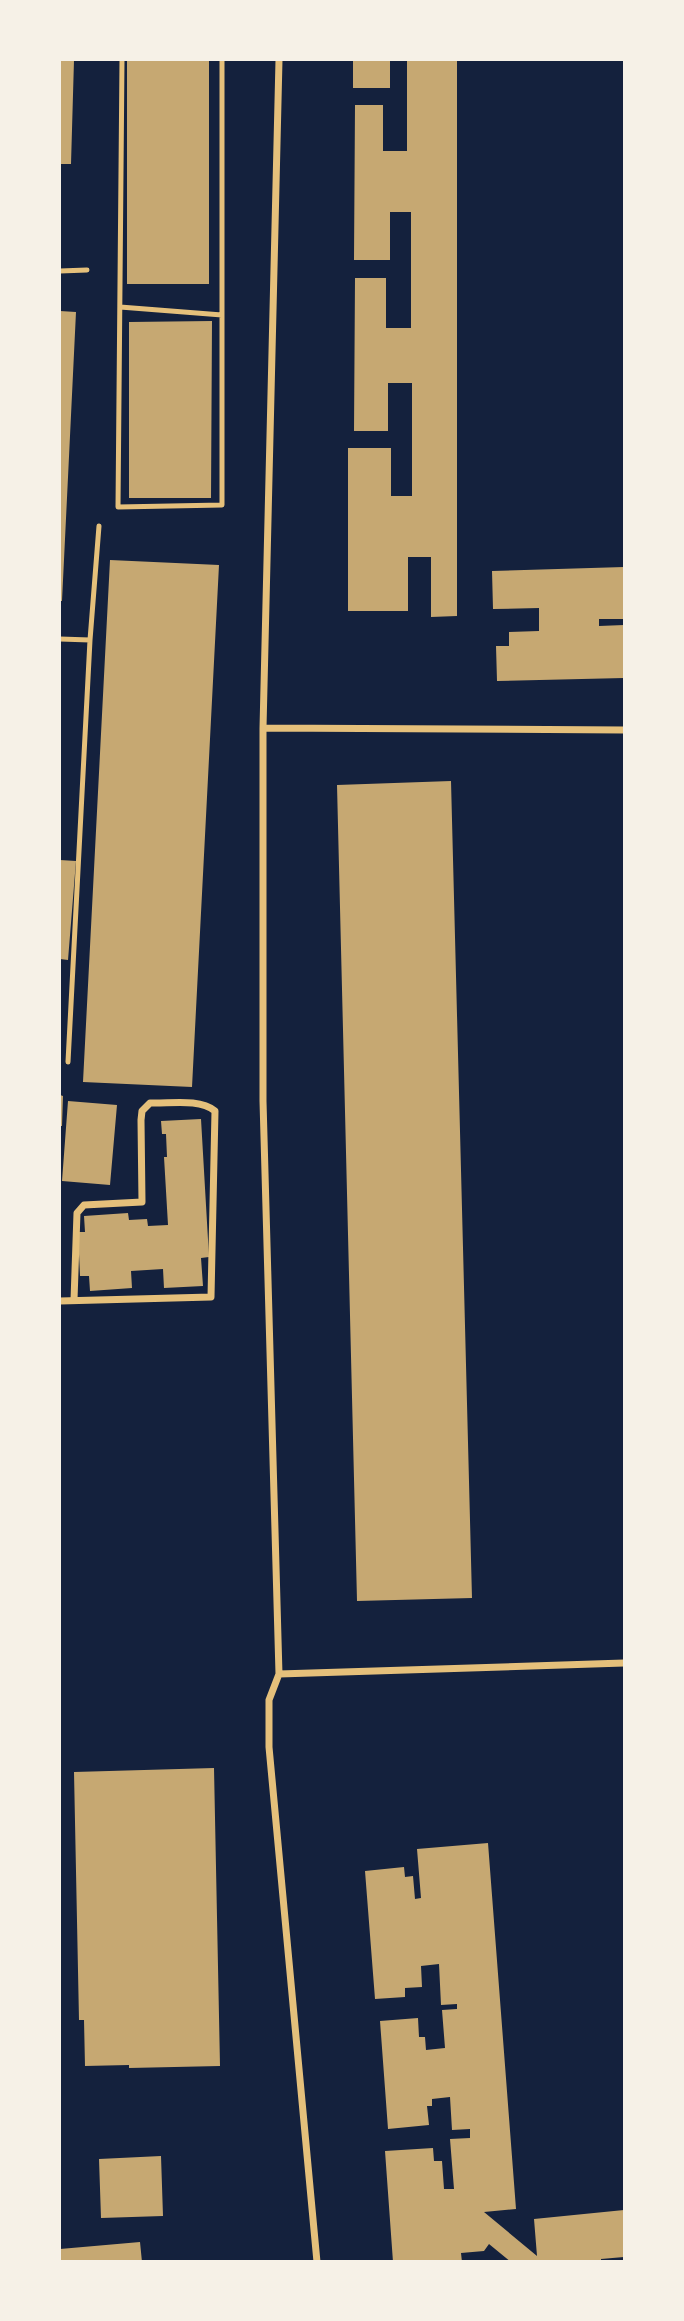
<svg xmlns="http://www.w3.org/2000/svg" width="684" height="2321" font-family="Poppins,sans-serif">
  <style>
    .building { fill: #c6a872 }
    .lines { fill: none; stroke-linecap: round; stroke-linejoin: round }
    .service { stroke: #e5c07b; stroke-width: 5 }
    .minor { stroke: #e5c07b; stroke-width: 7 }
  </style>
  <rect width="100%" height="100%" fill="#14213d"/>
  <path class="building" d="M60,60H74L71,164H60Z
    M127,60H209V284H127Z
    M353,60H390V88H353Z
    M407,60H457V616L431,617V557H408V611H348V448H391V496H412V383H388V431H354L355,278H386V328H411V212H390V260H354L355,105H383V151H407Z
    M60,311L76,312L62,601H60Z
    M212,321L211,498H129V322Z
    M110,560L219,565L192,1087L83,1082Z
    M624,567V619H599V626L624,625V678L497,681L496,646H509V632L539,631V608L493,609L492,571Z
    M451,781L472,1598L357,1601L337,785Z
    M60,860L76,861L68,960L60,959Z
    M60,1095L63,1096L62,1126H60Z
    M68,1101L117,1105L110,1185L62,1181Z
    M201,1119L209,1257L201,1258L203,1286L164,1288L163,1269L131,1271L132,1288L90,1291L89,1276H80L78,1232H85L84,1216L128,1213L129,1220L147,1219L148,1226L168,1225L164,1157H167L166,1134H162L161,1121Z
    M214,1768L220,2066L129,2068V2065L85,2066L84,2020H79L74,1772Z
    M488,1843L516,2209L484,2212L537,2256L534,2219L624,2210V2257L601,2259V2262H511L489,2244L484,2251L461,2253L462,2262H393L385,2151L433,2148L434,2161H442L444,2189H454L450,2139L470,2138V2129L452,2130L450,2097L432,2099V2106H427L429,2125L388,2129L380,2021L418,2018L419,2037H425L426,2050L445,2048L442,2010L457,2009V2004L441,2005L439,1964L421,1966L422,1987L405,1988V1997L375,1999L365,1871L404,1867L405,1877L413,1876L415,1899L421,1898L417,1849Z
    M161,2156L163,2216L101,2218L99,2159Z
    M140,2242L142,2262H60V2249Z"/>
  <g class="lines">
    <path class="service" d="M122,60L118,507L222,505V60
      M60,271L87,270
      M120,307L222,315
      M60,639L90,640L68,1062
      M90,640L99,526"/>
    <path class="minor" d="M279,60L263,728V1101L279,1674L269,1700V1747L317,2262
      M263,728L624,730
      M60,1301L211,1297L215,1111C199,1098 169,1104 150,1103L142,1111L141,1120L142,1202L84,1205L77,1213L74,1300
      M279,1674L624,1663"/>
  </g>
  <rect width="684" height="2321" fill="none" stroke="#f6f1e7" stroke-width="122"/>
</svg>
